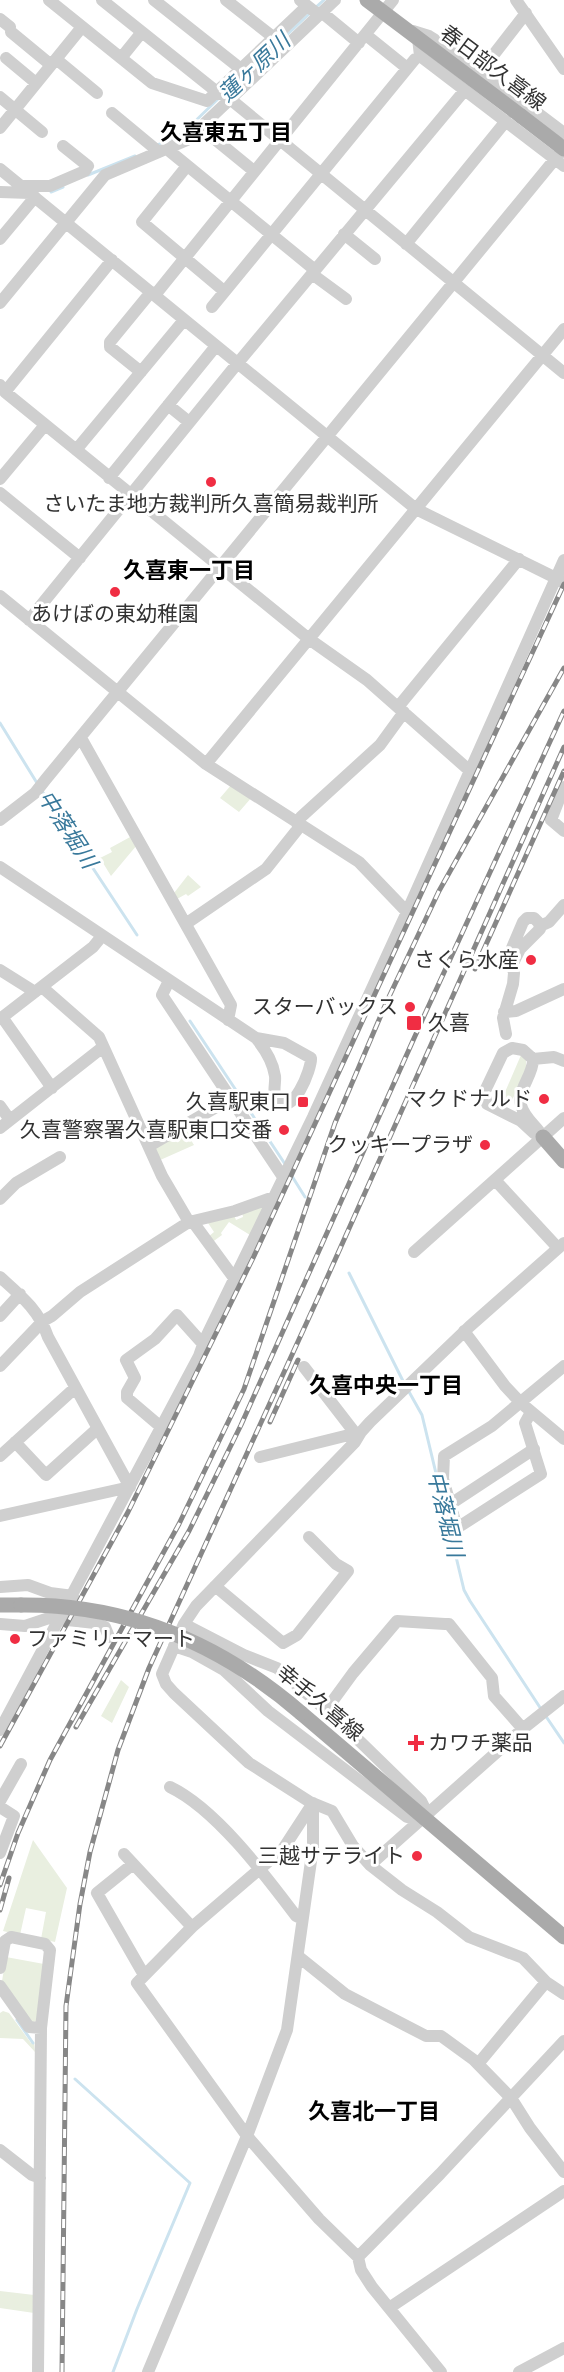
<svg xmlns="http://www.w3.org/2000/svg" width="564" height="2372" font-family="'Space Grotesk','Noto Sans JP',sans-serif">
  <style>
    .green { fill: #e9efe0 }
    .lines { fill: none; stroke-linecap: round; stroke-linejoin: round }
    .stream { stroke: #cce3ef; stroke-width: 3 }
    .minor { stroke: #cfcfcf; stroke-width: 12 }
    .major { stroke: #aaa; stroke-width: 15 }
    .rail-casing { stroke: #878787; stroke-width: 5 }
    .rail { stroke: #fff; stroke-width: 3; stroke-dasharray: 9; stroke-linecap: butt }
    .major-bridge { stroke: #aaa; stroke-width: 15 }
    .poi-dot { fill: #f02d43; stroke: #fff; stroke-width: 2 }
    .labels { text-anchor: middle; stroke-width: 6; stroke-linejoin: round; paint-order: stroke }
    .street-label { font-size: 21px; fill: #323232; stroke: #fff }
    .poi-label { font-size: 21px; fill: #323232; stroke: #fff; text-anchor: end }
    .water-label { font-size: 22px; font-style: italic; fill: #39799b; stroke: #fff }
    .neighbourhood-label { font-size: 22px; font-weight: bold; fill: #000; stroke: #fff }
  </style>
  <rect width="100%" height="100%" fill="#fff"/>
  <path class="green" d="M232,784L252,797L239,812L220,798Z
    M132,836L137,845L111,876L100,858L112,852L110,848Z
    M188,875L201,887L188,896L186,894L177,899L174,893Z
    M521,1055L526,1057V1072L510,1104L505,1107L499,1106Z
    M188,1125L193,1135L189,1137L194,1145L158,1161L151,1147Z
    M265,1205L250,1235L229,1222L221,1233L222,1235L211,1243L208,1237L214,1232L208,1223L234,1215L236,1220L243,1217L242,1212Z
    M121,1680L129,1687L112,1723L101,1716Z
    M33,1840L67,1888L55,1942L41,1939L46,1912L26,1908L20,1935L3,1931Z
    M6,1957L44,1964L37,2021L32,2022L2,1981Z
    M3,2011L9,2013L31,2043L34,2042L35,2052L23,2039L0,2038V2013Z
    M0,2291L34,2295V2313L0,2308Z"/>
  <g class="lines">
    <path class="stream" d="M315,8L324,0
      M225,93L310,13
      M157,145L182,134L220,97
      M88,175L135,156
      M51,192L63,187
      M0,723L37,783
      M42,791L137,935
      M190,1021L285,1164
      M290,1173L305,1197
      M349,1273L405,1385
      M408,1390L422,1415L464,1590L470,1601L541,1709
      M545,1715L564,1743
      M17,2020L33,2043
      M75,2079L190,2183L137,2309L113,2372"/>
    <path class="minor" d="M49,0L152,83L207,101L307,6
      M102,0L217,92L230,99L564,373
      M154,0L241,69
      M226,0L273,37
      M300,0L315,12L325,15L359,43
      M516,0L564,69
      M0,19L10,27
      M413,31L429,36L463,57L564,133
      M11,32L51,65
      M366,35L407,68
      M418,38L420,56L564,166
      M6,58L36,83
      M121,58L142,32
      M56,59L97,93
      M481,71L526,13
      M0,97L42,132
      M112,113L159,152
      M200,127L254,171
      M0,128L82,27
      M167,149L315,270
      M187,166L142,222L224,291
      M0,169L416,509L564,582
      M21,186H50L85,171L88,166L63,146
      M0,192L30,193
      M344,234L375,259
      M0,239L35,197
      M406,244L506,121
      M312,274L346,299
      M155,295L393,0
      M0,303L105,175L187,140L335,0
      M212,307L415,59
      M141,372L110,347V342L151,292
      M0,385L5,392L309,639L367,680L470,771
      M5,392L112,260
      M168,405L189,422
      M76,450L184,320
      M109,478L216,346
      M0,479L45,425
      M0,493L80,558
      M0,596L206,764L359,862L407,912
      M29,620L232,370L465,90
      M398,707L519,559
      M81,738L231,1005L228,1020
      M206,764L564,329
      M564,787L551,820L564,831
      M0,820L35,793L46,779L564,148
      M0,867L256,1038C265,1049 273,1062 275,1076C276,1083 272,1093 277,1099C292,1120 312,1068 311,1058L284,1043L256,1038
      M187,923L266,869L297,830L301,817L380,745L404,712
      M540,926L549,922L564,905
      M0,970L35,992
      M169,981L162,995L283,1177
      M42,987L99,1037L162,1176L189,1222
      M504,1012L516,1011L564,989
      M2,1017L52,1088
      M0,1019L93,947L102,936
      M506,1034L503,1018L513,984L514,973L509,955L523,922L527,918H534L539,923L540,929L520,949L512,965
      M512,1048L523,1050L533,1059C534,1074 517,1090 521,1105C524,1118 537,1126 543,1137L534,1133L521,1121L487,1104L484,1093L503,1053Z
      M533,1059L554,1057L564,1061
      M0,1106L10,1120
      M0,1128L103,1047
      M149,1146L230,1099
      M495,1180L558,1248
      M0,1199L16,1183L60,1157
      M193,1222L234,1278
      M564,1243L469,1327L370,1422L361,1432L355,1442L196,1606L184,1624L162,1674L166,1684L174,1693L249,1763L310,1802L332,1811L353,1846L370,1865L402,1890L437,1912L469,1937L523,1958L546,1982L564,1994
      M414,1252L564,1118
      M0,1277C20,1295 39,1310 48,1337L130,1487
      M0,1316L20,1294
      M464,1331L505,1386L521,1403L564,1439
      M0,1366L43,1321L52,1316L80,1292L181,1227L189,1222L235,1211L274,1197
      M304,1367L355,1433
      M531,1412L525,1423L541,1474L457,1528L443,1479L444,1456L492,1426L564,1366
      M161,1427L127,1398V1392L135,1378L126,1360L155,1339L177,1315L203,1344
      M15,1442L46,1475L97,1429
      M0,1456L75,1388
      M260,1457L361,1432
      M449,1505L534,1449
      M0,1516L130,1487
      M215,1586L283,1643L297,1635L348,1571L336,1564L309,1537
      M0,1587L28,1585L50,1593L73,1596
      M0,1624L25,1626L49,1618L95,1623L105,1627L109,1637
      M174,1646L192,1652L224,1670L268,1711L407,1817L424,1818V1807L421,1801L340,1722L277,1668L244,1655L184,1624
      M326,1710L353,1673L397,1621L445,1624H449L492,1678L494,1696L523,1729
      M0,1730L199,1356L205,1339L313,1117L407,912L564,560
      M170,1787C216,1809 265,1875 296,1916L302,1919
      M0,1801L21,1764
      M313,1803L283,1849L192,1927L137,1983L247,2136L319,2219L358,2257L361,2270L372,2287L441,2372
      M0,1807L14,1816L0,1853
      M124,1854L192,1927
      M133,1864L97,1893L144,1975
      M370,1865L525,1727L564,1696
      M299,1957L345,1994L426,2036H441L474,2060L511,2098L530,2128L564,2172
      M0,1968L5,1941L11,1937L45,1944L50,1950L41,2028L38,2372
      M0,1986L29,2027L41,2028
      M478,2064L546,1982
      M0,2150L32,2175L40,2178
      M358,2257L440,2174L564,2041
      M389,2308L564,2191
      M148,2372L247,2136L287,2030L313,1847V1804
      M519,2372L564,2348"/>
    <path class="major" d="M367,0L521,116
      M543,1137L564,1161
      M0,1605H21
      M301,1713L564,1937"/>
    <defs>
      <path id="rail" d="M475,969L564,771
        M270,1422L298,1360
        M76,1727L189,1531L241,1425L424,1016L564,711
        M0,1746L128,1512L254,1256L564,584
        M0,1885L18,1833L50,1760L179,1524L244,1389L335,1123L387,1001L439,891L564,668
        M0,1910L9,1878
        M62,2372L66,2006L80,1904L90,1852L118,1750L149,1668L322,1289L564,747"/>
    </defs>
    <use href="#rail" class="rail-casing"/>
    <use href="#rail" class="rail"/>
    <path class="major-bridge" d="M521,116L564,149
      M21,1605C127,1604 221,1644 301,1713"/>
  </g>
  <g class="poi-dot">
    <circle cx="211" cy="482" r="6"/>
    <circle cx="115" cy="592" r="6"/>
    <circle cx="531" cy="960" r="6"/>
    <circle cx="410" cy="1007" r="6"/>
    <rect x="406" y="1015" width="16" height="16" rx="3"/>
    <circle cx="544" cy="1099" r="6"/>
    <rect x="297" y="1096" width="12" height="12" rx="3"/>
    <circle cx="284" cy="1130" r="6"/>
    <circle cx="485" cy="1145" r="6"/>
    <circle cx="15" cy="1639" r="6"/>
    <path d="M413 1734h6v6h6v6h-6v6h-6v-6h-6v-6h6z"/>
    <circle cx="417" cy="1856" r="6"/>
  </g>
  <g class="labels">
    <g class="street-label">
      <text transform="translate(493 68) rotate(37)" y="7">春日部久喜線</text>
      <text transform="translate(320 1703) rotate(40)" y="7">幸手久喜線</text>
    </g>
    <g class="poi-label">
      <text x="211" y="511" text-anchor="middle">さいたま地方裁判所久喜簡易裁判所</text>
      <text x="115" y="621" text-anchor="middle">あけぼの東幼稚園</text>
      <text x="519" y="967">さくら水産</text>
      <text x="398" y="1014">スターバックス</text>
      <text x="428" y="1030" text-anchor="start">久喜</text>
      <text x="532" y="1106">マクドナルド</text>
      <text x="291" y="1109">久喜駅東口</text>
      <text x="272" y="1137">久喜警察署久喜駅東口交番</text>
      <text x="473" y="1152">クッキープラザ</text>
      <text x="27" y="1646" text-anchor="start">ファミリーマート</text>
      <text x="428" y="1750" text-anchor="start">カワチ薬品</text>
      <text x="405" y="1863">三越サテライト</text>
    </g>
    <g class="water-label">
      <text transform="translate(254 67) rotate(-43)" y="8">蓮ヶ原川</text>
      <text transform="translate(68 829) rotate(57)" y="8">中落堀川</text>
      <text transform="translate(446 1514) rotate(76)" y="8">中落堀川</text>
    </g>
    <g class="neighbourhood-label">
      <text x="226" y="140">久喜東五丁目</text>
      <text x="189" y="578">久喜東一丁目</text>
      <text x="386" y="1393">久喜中央一丁目</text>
      <text x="374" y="2119">久喜北一丁目</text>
    </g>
  </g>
</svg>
